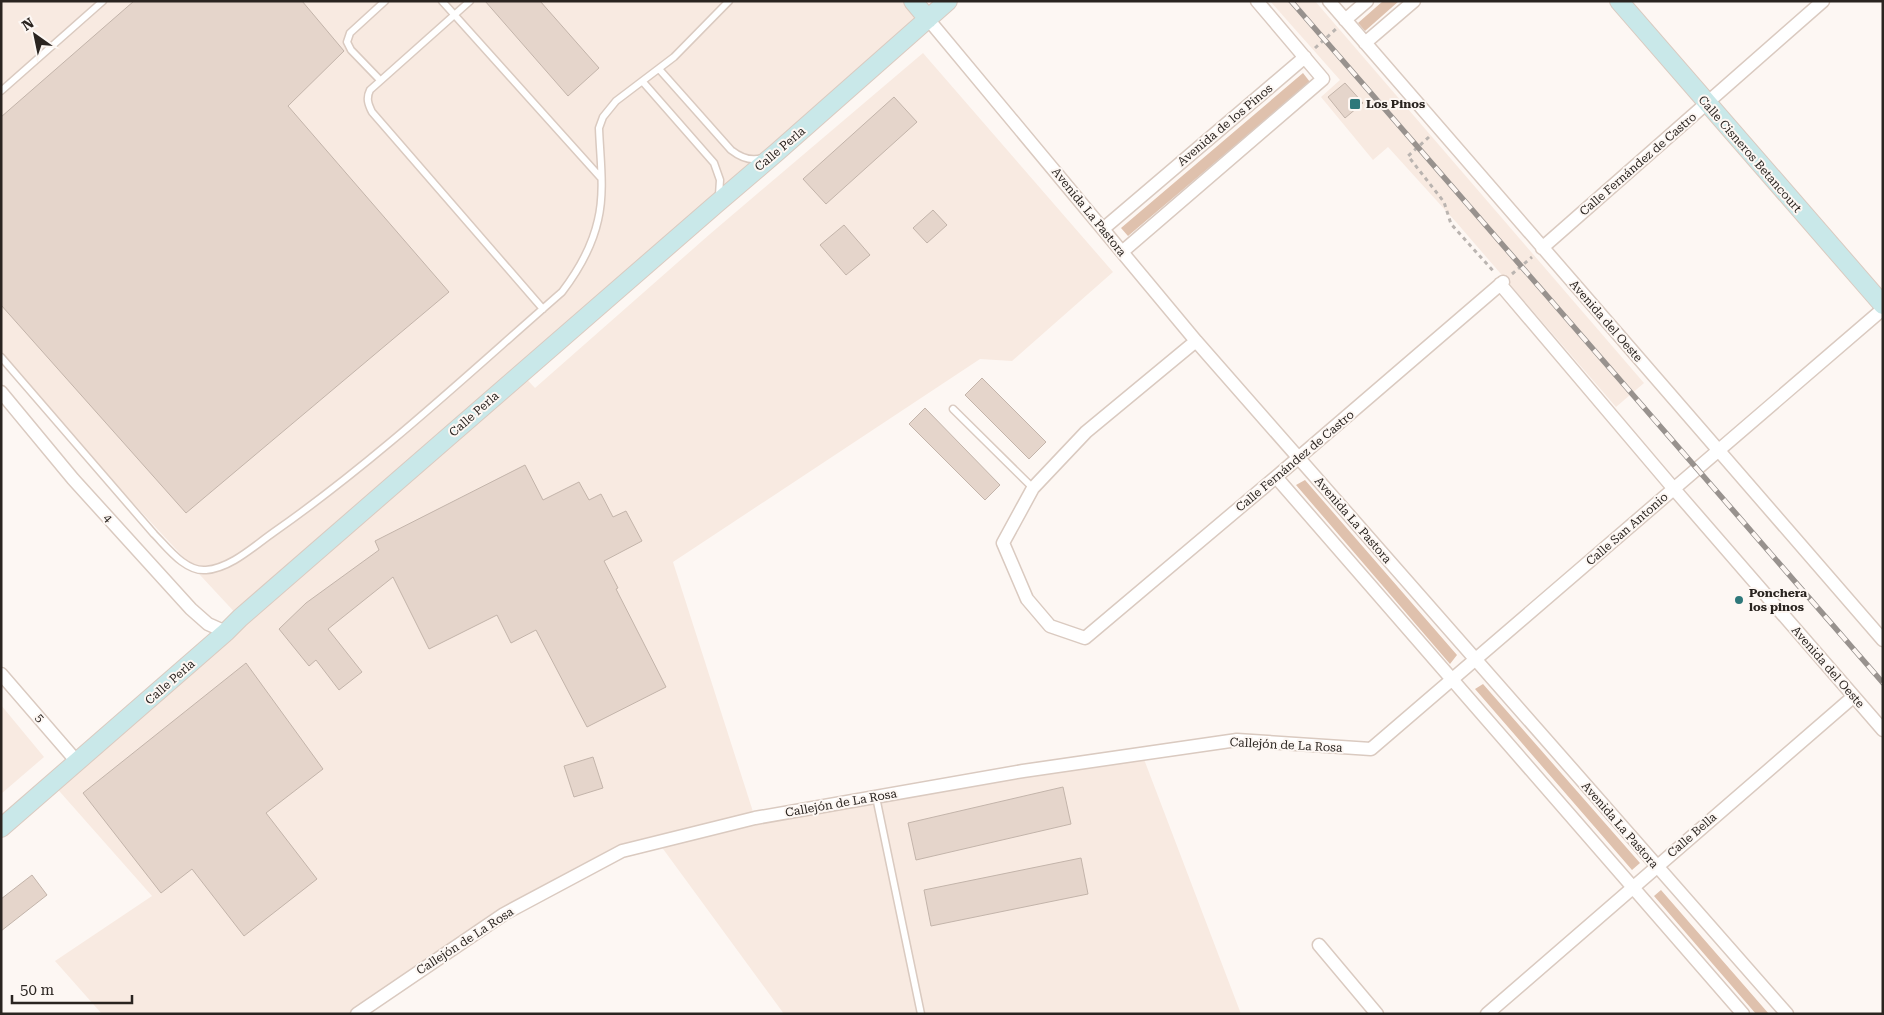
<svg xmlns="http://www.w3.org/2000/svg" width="1884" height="1015" font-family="'Roboto Serif',serif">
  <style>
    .built { fill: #f8eae1 }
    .green { fill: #dfc1ad }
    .building { fill: #e5d5cb; stroke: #c3b4aa }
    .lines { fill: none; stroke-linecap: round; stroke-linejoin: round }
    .lane-casing { stroke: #dacac0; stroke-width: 9 }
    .street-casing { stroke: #dacac0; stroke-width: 15 }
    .secondary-casing { stroke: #dacac0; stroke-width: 20 }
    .path { stroke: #bab4b0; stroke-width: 3; stroke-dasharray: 4 4; stroke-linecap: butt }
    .lane { stroke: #fff; stroke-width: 6 }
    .street { stroke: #fff; stroke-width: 12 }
    .secondary { stroke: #c9e8e9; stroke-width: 18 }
    .rail-casing { stroke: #98928e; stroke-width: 5.5 }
    .rail { stroke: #fdf7f3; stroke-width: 4; stroke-dasharray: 11; stroke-linecap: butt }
    .poi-dot { fill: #2e787a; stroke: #fdf7f3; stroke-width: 2 }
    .labels { text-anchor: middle; stroke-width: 4; stroke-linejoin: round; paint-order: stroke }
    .poi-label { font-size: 12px; font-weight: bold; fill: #2a2420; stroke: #fdf7f3; text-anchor: start }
    .street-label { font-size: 12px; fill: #2a2420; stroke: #fdf7f3 }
  </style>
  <rect width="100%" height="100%" fill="#fdf7f3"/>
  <path class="built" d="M1,1H913L928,19L521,373L535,388L710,234L923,53L1113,272L1012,361L980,359L673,562L755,818L1142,754L1241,1014H784L658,842L622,851L504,914L357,1014H102L55,961L152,896L53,784L240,618L1,361Z
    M1270,1H1315L1644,383L1616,407L1456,222L1388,147L1373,160L1321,97L1340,80Z
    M1,705L44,757L1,794Z"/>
  <path class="green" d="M1383,1H1399L1365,31L1358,23Z
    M1303,73L1310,82L1128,236L1121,228Z
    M1305,480L1457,655L1450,664L1296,485Z
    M1483,684L1640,863L1632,870L1475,689Z
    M1661,890L1769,1014H1756L1654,896Z"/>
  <path class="building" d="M134,1H302L344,51L288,106L449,292L186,513L1,305V117Z
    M485,1H540L599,68L568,96Z
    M1345,83L1363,103L1345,118L1328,97Z
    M894,97L917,122L826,204L803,179Z
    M933,210L947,225L927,243L913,228Z
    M844,225L870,255L846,275L820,245Z
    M982,378L1046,442L1029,459L965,395Z
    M925,408L1000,485L985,500L909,424Z
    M525,465L543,500L579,482L589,500L601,494L613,517L626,511L642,541L604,561L618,588L616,589L666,687L587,727L536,630L511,643L497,615L429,649L393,577L328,629L362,672L339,690L316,660L309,666L279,629L306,603L379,550L375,541Z
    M246,663L323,769L266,813L317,879L244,936L192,869L161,893L83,793Z
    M593,757L603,788L574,797L564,766Z
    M1063,787L1071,824L916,860L908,823Z
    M1081,858L1088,894L931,926L924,890Z
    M32,875L47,895L1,931V899Z"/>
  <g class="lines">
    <defs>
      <path id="lane" d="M442,1L601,178
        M470,1L370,90C366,98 368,104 372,112L543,309
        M659,69L731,150C740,157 750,162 762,158
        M380,80L351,50L347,42L350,33L385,1
        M643,82L714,163L720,180L719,195
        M1,91L103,1
        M1,357L154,534C167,547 185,572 206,570C231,568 254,546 274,532C377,460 468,374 562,292C578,271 592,247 598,220C605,191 600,158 599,128L603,117L616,101L674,57L729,1
        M953,409L1033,488
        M876,797L921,1014"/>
      <path id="street" d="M1329,1L1883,640
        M928,19L1196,341L1787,1014
        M1345,20L1367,1
        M1365,43L1414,1
        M1103,229L1305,57
        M1542,248L1823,1
        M1122,252L1323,79L1257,1
        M1500,284L1674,489L1883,730
        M1196,341L1086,432L1033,488L1003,543L1027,599L1050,626L1085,638L1276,477L1503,282
        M1,392L73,479L191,609L208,624L226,632
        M1276,477L1743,1014
        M1,674L78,763
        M1319,945L1377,1014
        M357,1014L504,914L622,851L755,818L1023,771L1237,740L1371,749L1883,309
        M1487,1014L1853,697"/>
      <path id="secondary" d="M913,1L928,19
        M1619,1L1883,305
        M1,828L226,632L240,618L715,205L777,152L948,1"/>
    </defs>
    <use href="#lane" class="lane-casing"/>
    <use href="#street" class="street-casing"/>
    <use href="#secondary" class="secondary-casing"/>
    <path class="path" d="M1315,48L1336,29
      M1429,137L1408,156L1444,202L1451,224L1495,273
      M1512,274L1532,257"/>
    <use href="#lane" class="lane"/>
    <use href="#street" class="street"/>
    <use href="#secondary" class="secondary"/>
    <defs>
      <path id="rail" d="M1291,1L1883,683"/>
    </defs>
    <use href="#rail" class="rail-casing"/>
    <use href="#rail" class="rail"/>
  </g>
  <g class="poi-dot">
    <rect x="1349" y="98" width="12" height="12" rx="2.5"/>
    <circle cx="1739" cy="600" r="5"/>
  </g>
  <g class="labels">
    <g class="poi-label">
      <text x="1366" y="108">Los Pinos</text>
      <text x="1749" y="597">Ponchera<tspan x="1749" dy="14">los pinos</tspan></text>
    </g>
    <g class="street-label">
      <text transform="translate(1225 125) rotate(-40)" y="4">Avenida de los Pinos</text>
      <text transform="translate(780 149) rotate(-40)" y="4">Calle Perla</text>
      <text transform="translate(1750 154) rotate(49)" y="4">Calle Cisneros Betancourt</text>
      <text transform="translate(1638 164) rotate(-41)" y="4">Calle Fernández de Castro</text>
      <text transform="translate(1089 212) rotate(51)" y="4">Avenida La Pastora</text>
      <text transform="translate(1606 321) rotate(49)" y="4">Avenida del Oeste</text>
      <text transform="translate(474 414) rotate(-41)" y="4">Calle Perla</text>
      <text transform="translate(1295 461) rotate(-40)" y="4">Calle Fernández de Castro</text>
      <text transform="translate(108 518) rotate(48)" y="4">4</text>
      <text transform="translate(1353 520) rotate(49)" y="4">Avenida La Pastora</text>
      <text transform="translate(1627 529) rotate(-41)" y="4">Calle San Antonio</text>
      <text transform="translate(1828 667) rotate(49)" y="4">Avenida del Oeste</text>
      <text transform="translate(170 682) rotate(-41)" y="4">Calle Perla</text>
      <text transform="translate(40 718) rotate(49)" y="4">5</text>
      <text transform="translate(1286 745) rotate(3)" y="4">Callejón de La Rosa</text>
      <text transform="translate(841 803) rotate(-10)" y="4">Callejón de La Rosa</text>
      <text transform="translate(1620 825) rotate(49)" y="4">Avenida La Pastora</text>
      <text transform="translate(1692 835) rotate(-41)" y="4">Calle Bella</text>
      <text transform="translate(465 941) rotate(-33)" y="4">Callejón de La Rosa</text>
    </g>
  </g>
  <rect width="1884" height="1015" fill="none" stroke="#2a2420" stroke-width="5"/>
  <g transform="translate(35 35) rotate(327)" stroke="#fdf7f3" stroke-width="4" paint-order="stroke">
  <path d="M0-4L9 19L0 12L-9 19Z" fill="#2a2420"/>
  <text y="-8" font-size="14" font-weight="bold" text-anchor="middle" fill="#2a2420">N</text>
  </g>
  <path d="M12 995v8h120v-8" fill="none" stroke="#2a2420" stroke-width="2.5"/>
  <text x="20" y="995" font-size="15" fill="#2a2420" stroke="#fdf7f3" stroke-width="4" paint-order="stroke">50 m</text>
</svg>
